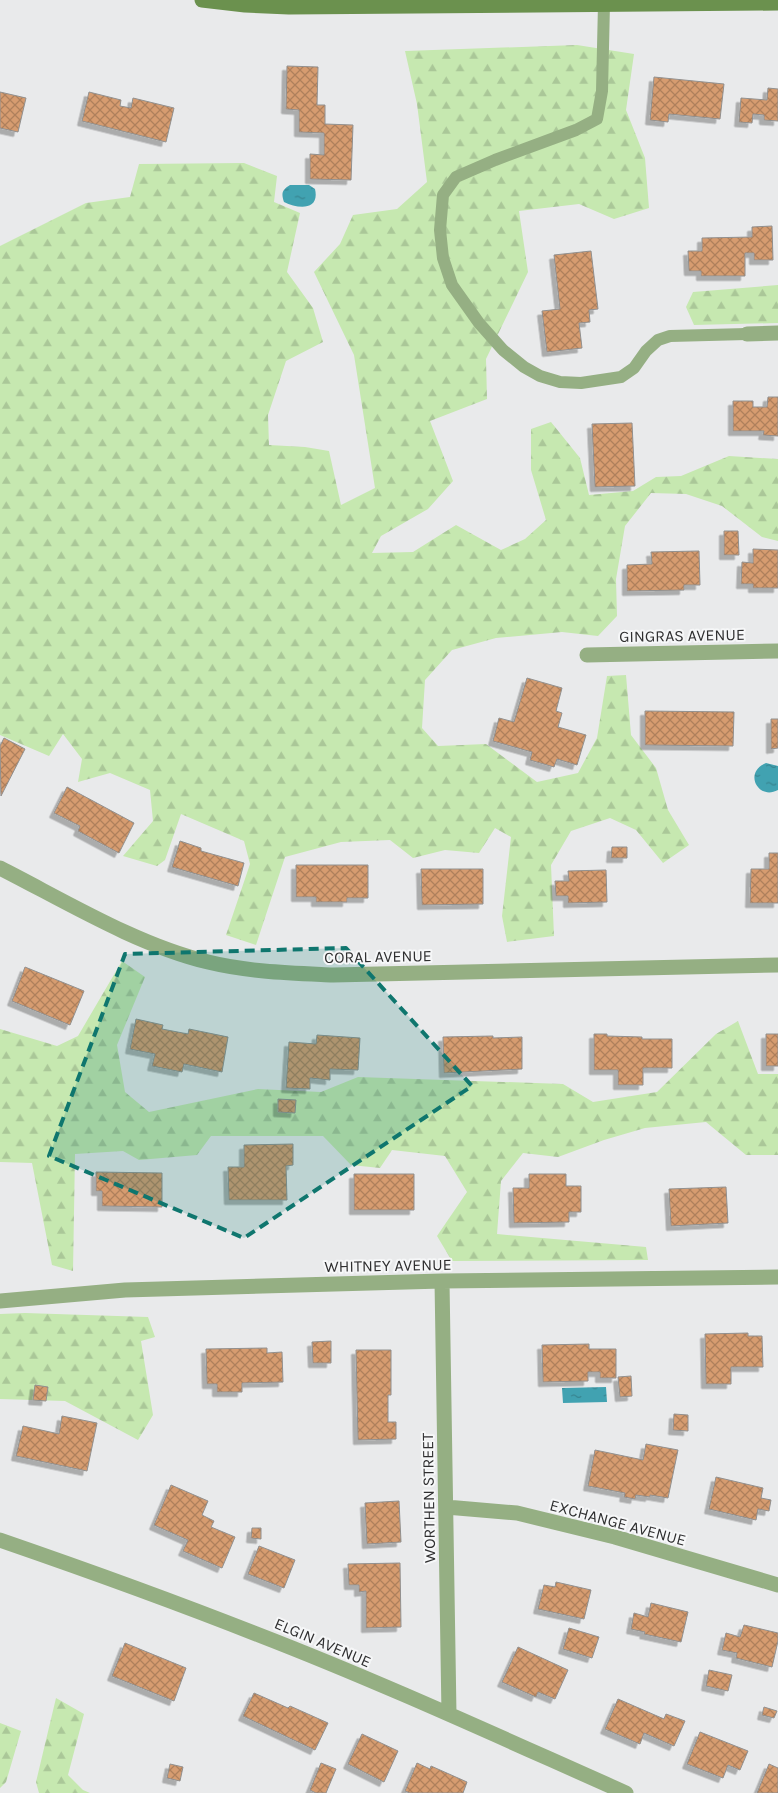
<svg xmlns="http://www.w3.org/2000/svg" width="778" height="1793" font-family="Karla,sans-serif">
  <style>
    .forest { fill: url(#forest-firs) }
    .water { fill: url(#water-ripples) }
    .building { fill: url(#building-cross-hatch); stroke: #91908f; filter: url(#shadow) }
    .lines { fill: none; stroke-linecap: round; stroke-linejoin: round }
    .lane { stroke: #95af83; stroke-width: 12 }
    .street { stroke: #95af83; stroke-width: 15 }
    .secondary { stroke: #6b914e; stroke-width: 15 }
    .marked { fill: #0f766e; fill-opacity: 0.2; stroke: #0f766e; stroke-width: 4; stroke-dasharray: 10 6; stroke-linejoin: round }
    .labels { text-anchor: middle; stroke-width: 4; stroke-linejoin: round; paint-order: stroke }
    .street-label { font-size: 16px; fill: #2f2f30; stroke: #f6f7f8 }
  </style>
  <defs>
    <pattern id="forest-firs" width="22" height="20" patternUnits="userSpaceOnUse" patternTransform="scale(1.25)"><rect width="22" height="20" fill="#c6e8b0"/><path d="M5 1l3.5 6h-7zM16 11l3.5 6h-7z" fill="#aac798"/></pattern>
    <pattern id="water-ripples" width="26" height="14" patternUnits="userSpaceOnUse" patternTransform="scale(1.25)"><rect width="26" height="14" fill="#41a2b1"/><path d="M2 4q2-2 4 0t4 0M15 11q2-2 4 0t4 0" fill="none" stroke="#378490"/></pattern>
    <pattern id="building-cross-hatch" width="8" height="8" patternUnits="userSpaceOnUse" patternTransform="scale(1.25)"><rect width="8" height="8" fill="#d69c6f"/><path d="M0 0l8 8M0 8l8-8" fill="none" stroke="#ae805c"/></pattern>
    <filter id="shadow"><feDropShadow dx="-4.5" dy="4.5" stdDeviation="0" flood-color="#0004"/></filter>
  </defs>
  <rect width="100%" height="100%" fill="#e9eaeb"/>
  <path class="forest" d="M577,45L634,54L626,110L645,158L649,208L614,219L579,204L519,211L528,272L486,359L487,399L430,421L453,481L428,509L381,536L372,553L413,552L456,525L501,550L525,539L546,520L531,470V429L551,422L580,458L589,495L633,491L656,477L681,476L729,456L778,459V541L762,537L722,506L686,494L651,493L625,526L616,579L617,616L598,636L562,632L496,638L452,650L425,680L422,728L438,746L486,744L537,782L578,773L597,738L607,676L626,675L631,735L656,768L668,810L689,845L663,863L636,830L610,818L571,831L551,865L554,936L507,942L502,916L511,837L495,828L479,853L445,850L413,858L390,840L341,842L285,857L256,945L226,935L250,864L244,841L181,814L165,860L157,866L123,856L153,821L150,790L110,773L78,782L82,759L63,734L49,756L0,735V246L86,203L130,197L139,164L244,163L277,176L274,202L300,213L287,272L313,308L323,342L286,361L268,415L269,445L305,447L329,451L341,505L375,488L354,355L314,272L340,244L353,215L397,209L427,182L417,104L405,51Z
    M778,285V323L694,325L686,307L693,292Z
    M122,961L145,977L117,1045L125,1092L149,1112L258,1089L321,1092L358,1077L563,1084L593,1102L657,1092L716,1034L738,1021L758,1074H778V1155H746L706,1122L645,1128L604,1140L558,1157L523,1153L501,1181L497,1234L646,1247L648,1260L452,1261L437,1236L467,1192L445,1156L392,1150L380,1168L351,1165L323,1136H211L197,1155L139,1160L123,1151L75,1154L73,1271L52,1265L32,1163L0,1162V1029L57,1046L78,1036Z
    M25,1313L148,1317L155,1337L141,1341L153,1415L138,1440L65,1401L0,1399V1314Z
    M56,1698L84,1714L68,1775L83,1790L90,1793H39L36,1782Z
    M0,1723L21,1731L6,1782L0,1788Z"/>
  <path class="water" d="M290,185H309L315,189C320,211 298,209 284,202C281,193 282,190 290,185Z
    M766,763L778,766V790C758,801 743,772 766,763Z
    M606,1387L607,1402L563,1403L562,1388Z"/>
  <path class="building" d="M287,66L318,67L317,105H325V124L353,125L351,180L310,179V154L324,155V133L299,132V110L286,109Z
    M654,77L724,84L720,119L669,114L668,122L650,120Z
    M768,88L778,89V121L764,120V115L753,114L752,123L739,122L741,98L767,100Z
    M0,92L26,98L18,132L0,128Z
    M89,92L121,100L120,106L131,108L133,98L174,108L166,142L82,121Z
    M772,226L773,260H754V253H745V276H701V271H689L688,251H702V238L752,237V227Z
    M591,251L598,309L589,310L590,322L579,323L582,348L547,352L542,311L560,309L554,255Z
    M768,397H778V436L763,435L764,431H733V401H753V407H767Z
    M632,423L635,486L595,487L592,424Z
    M724,531H738L739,555H724Z
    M753,549L778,550V588H753V584H741L742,562L753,563Z
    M699,551L700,585H684V590L627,591V565L652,564L651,552Z
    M527,678L562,688L556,711L562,713L558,727L586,735L577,765L557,759L554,767L530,760L532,752L493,741L499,718L514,722Z
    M645,711L734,712L733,746L645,745Z
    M771,719H778V748L771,749Z
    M4,738L25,749L1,796L0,746Z
    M67,787L134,823L119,853L78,831L80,826L54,813Z
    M180,841L201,848V851L244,863L238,886L172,867Z
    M612,847H627V858H611Z
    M769,853H778V903H750L751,869H769Z
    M296,865H368V898H347V902H316V897H296Z
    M421,869H483V904L422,905Z
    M606,870L607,902L568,903V896H556L555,881H569L568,871Z
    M25,967L84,991L70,1025L12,1001Z
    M136,1019L163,1025L162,1029L188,1034L189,1029L228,1037L222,1072L184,1064L182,1072L152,1066L155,1054L130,1049Z
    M594,1034H607V1036L642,1037V1039H672V1068H643V1085H618V1070H594Z
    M766,1034H778V1066H766Z
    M317,1035L360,1038L358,1070L330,1069V1080L310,1078V1089L286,1088L289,1042L316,1044Z
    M493,1036V1038L522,1037V1069L444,1073L443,1037Z
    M278,1099L296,1100L295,1113L278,1112Z
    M293,1144V1165L286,1166L287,1200H229L228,1167H244V1145Z
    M96,1172L162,1173V1207L102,1206V1191H96Z
    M354,1174H414V1210H354Z
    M529,1174H566V1186H581V1212H569V1222L514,1223L513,1188H529Z
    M726,1187L728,1223L671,1226L669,1189Z
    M748,1333V1336H762L763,1367H731V1384H706L705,1334Z
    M331,1341V1363H313L312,1342Z
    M589,1344V1349H616V1378H600V1372H588V1381L543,1382L542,1345Z
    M267,1348V1353L282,1352L283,1382L242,1383V1392H217V1384H207L206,1349Z
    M356,1350H391V1395H388V1422H396V1439L358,1440Z
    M631,1376L632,1396L620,1397L618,1377Z
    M35,1385L48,1387L46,1401L33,1400Z
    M674,1414L688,1415V1431L673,1430Z
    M62,1416L97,1423L87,1471L16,1456L23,1426L59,1434Z
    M646,1444L678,1450L668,1498L650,1495V1497L636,1495L635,1499L624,1497L625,1493L588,1486L595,1450L643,1460Z
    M716,1477L763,1488L761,1498L771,1500L769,1511L758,1509L756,1520L709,1509Z
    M171,1485L208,1501L202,1515L214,1521L211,1527L235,1537L222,1568L183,1551L188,1540L154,1525Z
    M399,1501L401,1542L367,1544L365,1503Z
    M252,1528H261V1539L251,1538Z
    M259,1546L295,1560L284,1588L248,1574Z
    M400,1563L401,1627L366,1628V1591L359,1592V1585H349L348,1564Z
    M556,1582L591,1590L584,1619L538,1609L544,1585L555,1587Z
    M651,1603L688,1612L681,1642L644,1634L645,1632L631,1629L634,1613L648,1617Z
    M744,1625L778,1633V1641L772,1667L736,1658L737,1653L722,1650L726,1633L740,1637Z
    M569,1628L599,1637L592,1658L563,1649Z
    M125,1643L186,1668L174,1701L112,1676Z
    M518,1647L568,1670L555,1699L538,1692L536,1697L502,1682Z
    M709,1670L732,1675L728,1691L706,1686Z
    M254,1693L288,1708L290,1706L328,1723L315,1750L243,1716Z
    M618,1699L664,1719L666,1714L685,1721L674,1746L644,1733L640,1744L605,1729Z
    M764,1707L777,1711L774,1718L762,1715Z
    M700,1732L748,1751L740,1770L728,1765L723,1778L687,1764Z
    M362,1734L398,1751L384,1782L348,1764Z
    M321,1763L336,1769L326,1793H316L310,1790Z
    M417,1763L430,1769L431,1766L467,1782L463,1793H410L405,1791Z
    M170,1764L183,1767L180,1781L167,1778Z
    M769,1764L778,1768V1793H757Z"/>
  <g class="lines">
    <path class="lane" d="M604,4L602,91L597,119L576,130L495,160L456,177L443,195L440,230L443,258L452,285L479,323L503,350L524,367L540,376L560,382L581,383L621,377L634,368L646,351L658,340L670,336L747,334"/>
    <path class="street" d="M747,334L778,333
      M587,655L778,651
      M0,868C65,901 137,945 208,962C249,972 290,973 333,975L778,965
      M442,1281L449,1714
      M0,1301L125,1290L442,1281L778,1277
      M446,1507L517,1513L615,1537L778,1585
      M0,1540C87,1570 173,1601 259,1635C383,1683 504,1739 626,1793"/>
    <path class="secondary" d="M202,0L245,5L289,7L778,3"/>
  </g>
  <path class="marked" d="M346,948L472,1086L244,1238L49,1156L125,954Z"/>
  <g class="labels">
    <g class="street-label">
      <text transform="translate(682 635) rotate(-1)" y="6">GINGRAS AVENUE</text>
      <text transform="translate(378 956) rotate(-1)" y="6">CORAL AVENUE</text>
      <text transform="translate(388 1265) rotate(-1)" y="6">WHITNEY AVENUE</text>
      <text transform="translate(428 1498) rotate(-91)" y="6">WORTHEN STREET</text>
      <text transform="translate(618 1522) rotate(15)" y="6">EXCHANGE AVENUE</text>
      <text transform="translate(323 1642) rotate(23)" y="6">ELGIN AVENUE</text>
    </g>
  </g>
</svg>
